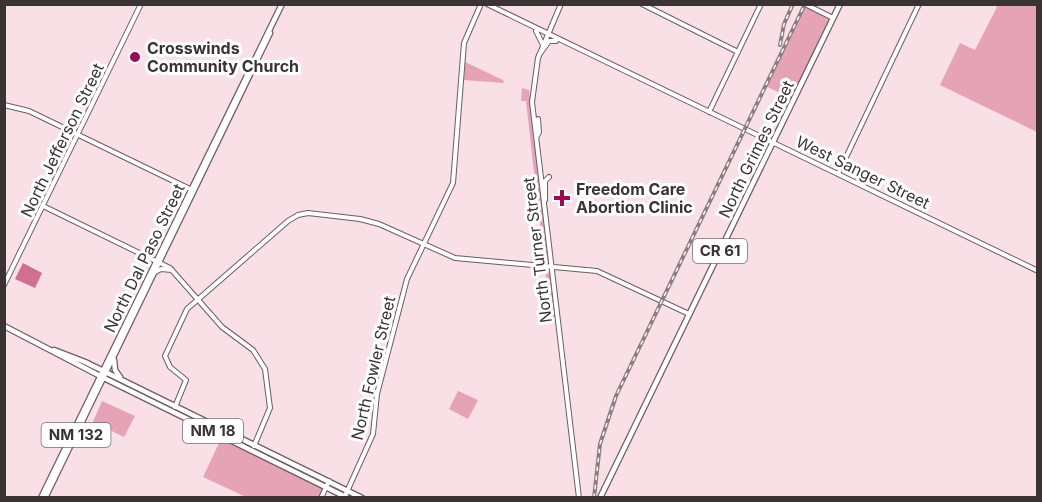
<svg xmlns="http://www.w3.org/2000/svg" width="1042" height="502" font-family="Inter,sans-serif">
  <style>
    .green { fill: #e5a3b5 }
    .water { fill: #d1708e }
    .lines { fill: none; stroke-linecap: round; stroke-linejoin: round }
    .secondary-casing { stroke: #6f5b60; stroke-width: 6 }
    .primary-casing { stroke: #6f5b60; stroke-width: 7 }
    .secondary { stroke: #fff; stroke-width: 4 }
    .primary { stroke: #fff; stroke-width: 4.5 }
    .rail-casing { stroke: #8b7c80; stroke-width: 4 }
    .rail { stroke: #fff; stroke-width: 1.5; stroke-dasharray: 4.5; stroke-linecap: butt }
    .poi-dot { fill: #9f0a51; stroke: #fff; stroke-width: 2 }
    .labels { text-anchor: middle; stroke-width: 6; stroke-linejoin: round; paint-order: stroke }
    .shield { fill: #fff; stroke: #767071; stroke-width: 1.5 }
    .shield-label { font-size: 15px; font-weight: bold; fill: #3b3234 }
    .poi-label { font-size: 16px; font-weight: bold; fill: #3b3234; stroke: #fff; text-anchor: start }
    .street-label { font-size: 16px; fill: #3b3234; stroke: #fff }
  </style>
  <rect width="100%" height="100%" fill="#f8e0e6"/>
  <path class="green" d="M804,5L830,20L792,98L765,86Z
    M993,5H1037V132L940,85L960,43L975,50L997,7Z
    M465,62L503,80L504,83L464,80Z
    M522,88L529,90L556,322L553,323L550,312L526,101H521Z
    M458,391L478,400L468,419L449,409Z
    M102,401L135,416L124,437L93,422Z
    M222,437L324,487L319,497H246L203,477Z"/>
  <path class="water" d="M23,263L42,273L35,288L15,279Z"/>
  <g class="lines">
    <defs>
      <path id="secondary" d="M487,4L1038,271
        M561,4L538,58L532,102L579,498
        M642,4L738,52
        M805,4L833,18
        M536,31L543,45
        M539,55L549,41H556
        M4,105L29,111L192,190
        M709,112L761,4
        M537,136L539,132L538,119
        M838,174L919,4
        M545,200V181L549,177
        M43,206L170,268L222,327L253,350L265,369L270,408L254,446
        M155,272L161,269L172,270
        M4,285L141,4
        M175,407L186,380L170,367L165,356L187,309L288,221L298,215L308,213L360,219L379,224L455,258L597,271L689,314
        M345,496L373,434L377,394L407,279L453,183L464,43L481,4
        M321,498L329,481"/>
      <path id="primary" d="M4,326L104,378L348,498
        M54,350L85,362L362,498
        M114,360L115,370L120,377
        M41,498L282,4
        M45,498L270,33
        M600,498L840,4"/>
    </defs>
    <use href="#secondary" class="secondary-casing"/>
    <use href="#primary" class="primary-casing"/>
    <use href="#secondary" class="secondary"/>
    <use href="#primary" class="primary"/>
    <defs>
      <path id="rail" d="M780,45L784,24L793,4
        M594,498L600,444L616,396L805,4"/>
    </defs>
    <use href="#rail" class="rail-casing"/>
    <use href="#rail" class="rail"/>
  </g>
  <g class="poi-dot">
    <circle cx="135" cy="57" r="6"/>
    <path d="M559 189h6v6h6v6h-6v6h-6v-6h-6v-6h6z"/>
  </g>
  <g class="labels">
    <g class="shield">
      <rect x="693" y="239" width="54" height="24" rx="4.5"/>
      <rect x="183" y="419" width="60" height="24" rx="4.5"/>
      <rect x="41.5" y="423" width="69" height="24" rx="4.5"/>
    </g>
    <g class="shield-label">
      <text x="720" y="256">CR 61</text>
      <text x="213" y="436">NM 18</text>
      <text x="76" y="440">NM 132</text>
    </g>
    <g class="poi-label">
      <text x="147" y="54">Crosswinds<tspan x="147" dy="18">Community Church</tspan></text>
      <text x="576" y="195">Freedom Care<tspan x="576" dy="18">Abortion Clinic</tspan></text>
    </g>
    <g class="street-label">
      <text transform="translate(62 140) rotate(-64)" y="6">North Jefferson Street</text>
      <text transform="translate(756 149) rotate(-64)" y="6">North Grimes Street</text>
      <text transform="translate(863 172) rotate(26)" y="6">West Sanger Street</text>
      <text transform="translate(537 250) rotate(-97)" y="6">North Turner Street</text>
      <text transform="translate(144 258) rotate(-64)" y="6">North Dal Paso Street</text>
      <text transform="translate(373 368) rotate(-77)" y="6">North Fowler Street</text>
    </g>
  </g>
  <rect width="1042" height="502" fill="none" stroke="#3b3234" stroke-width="12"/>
</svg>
